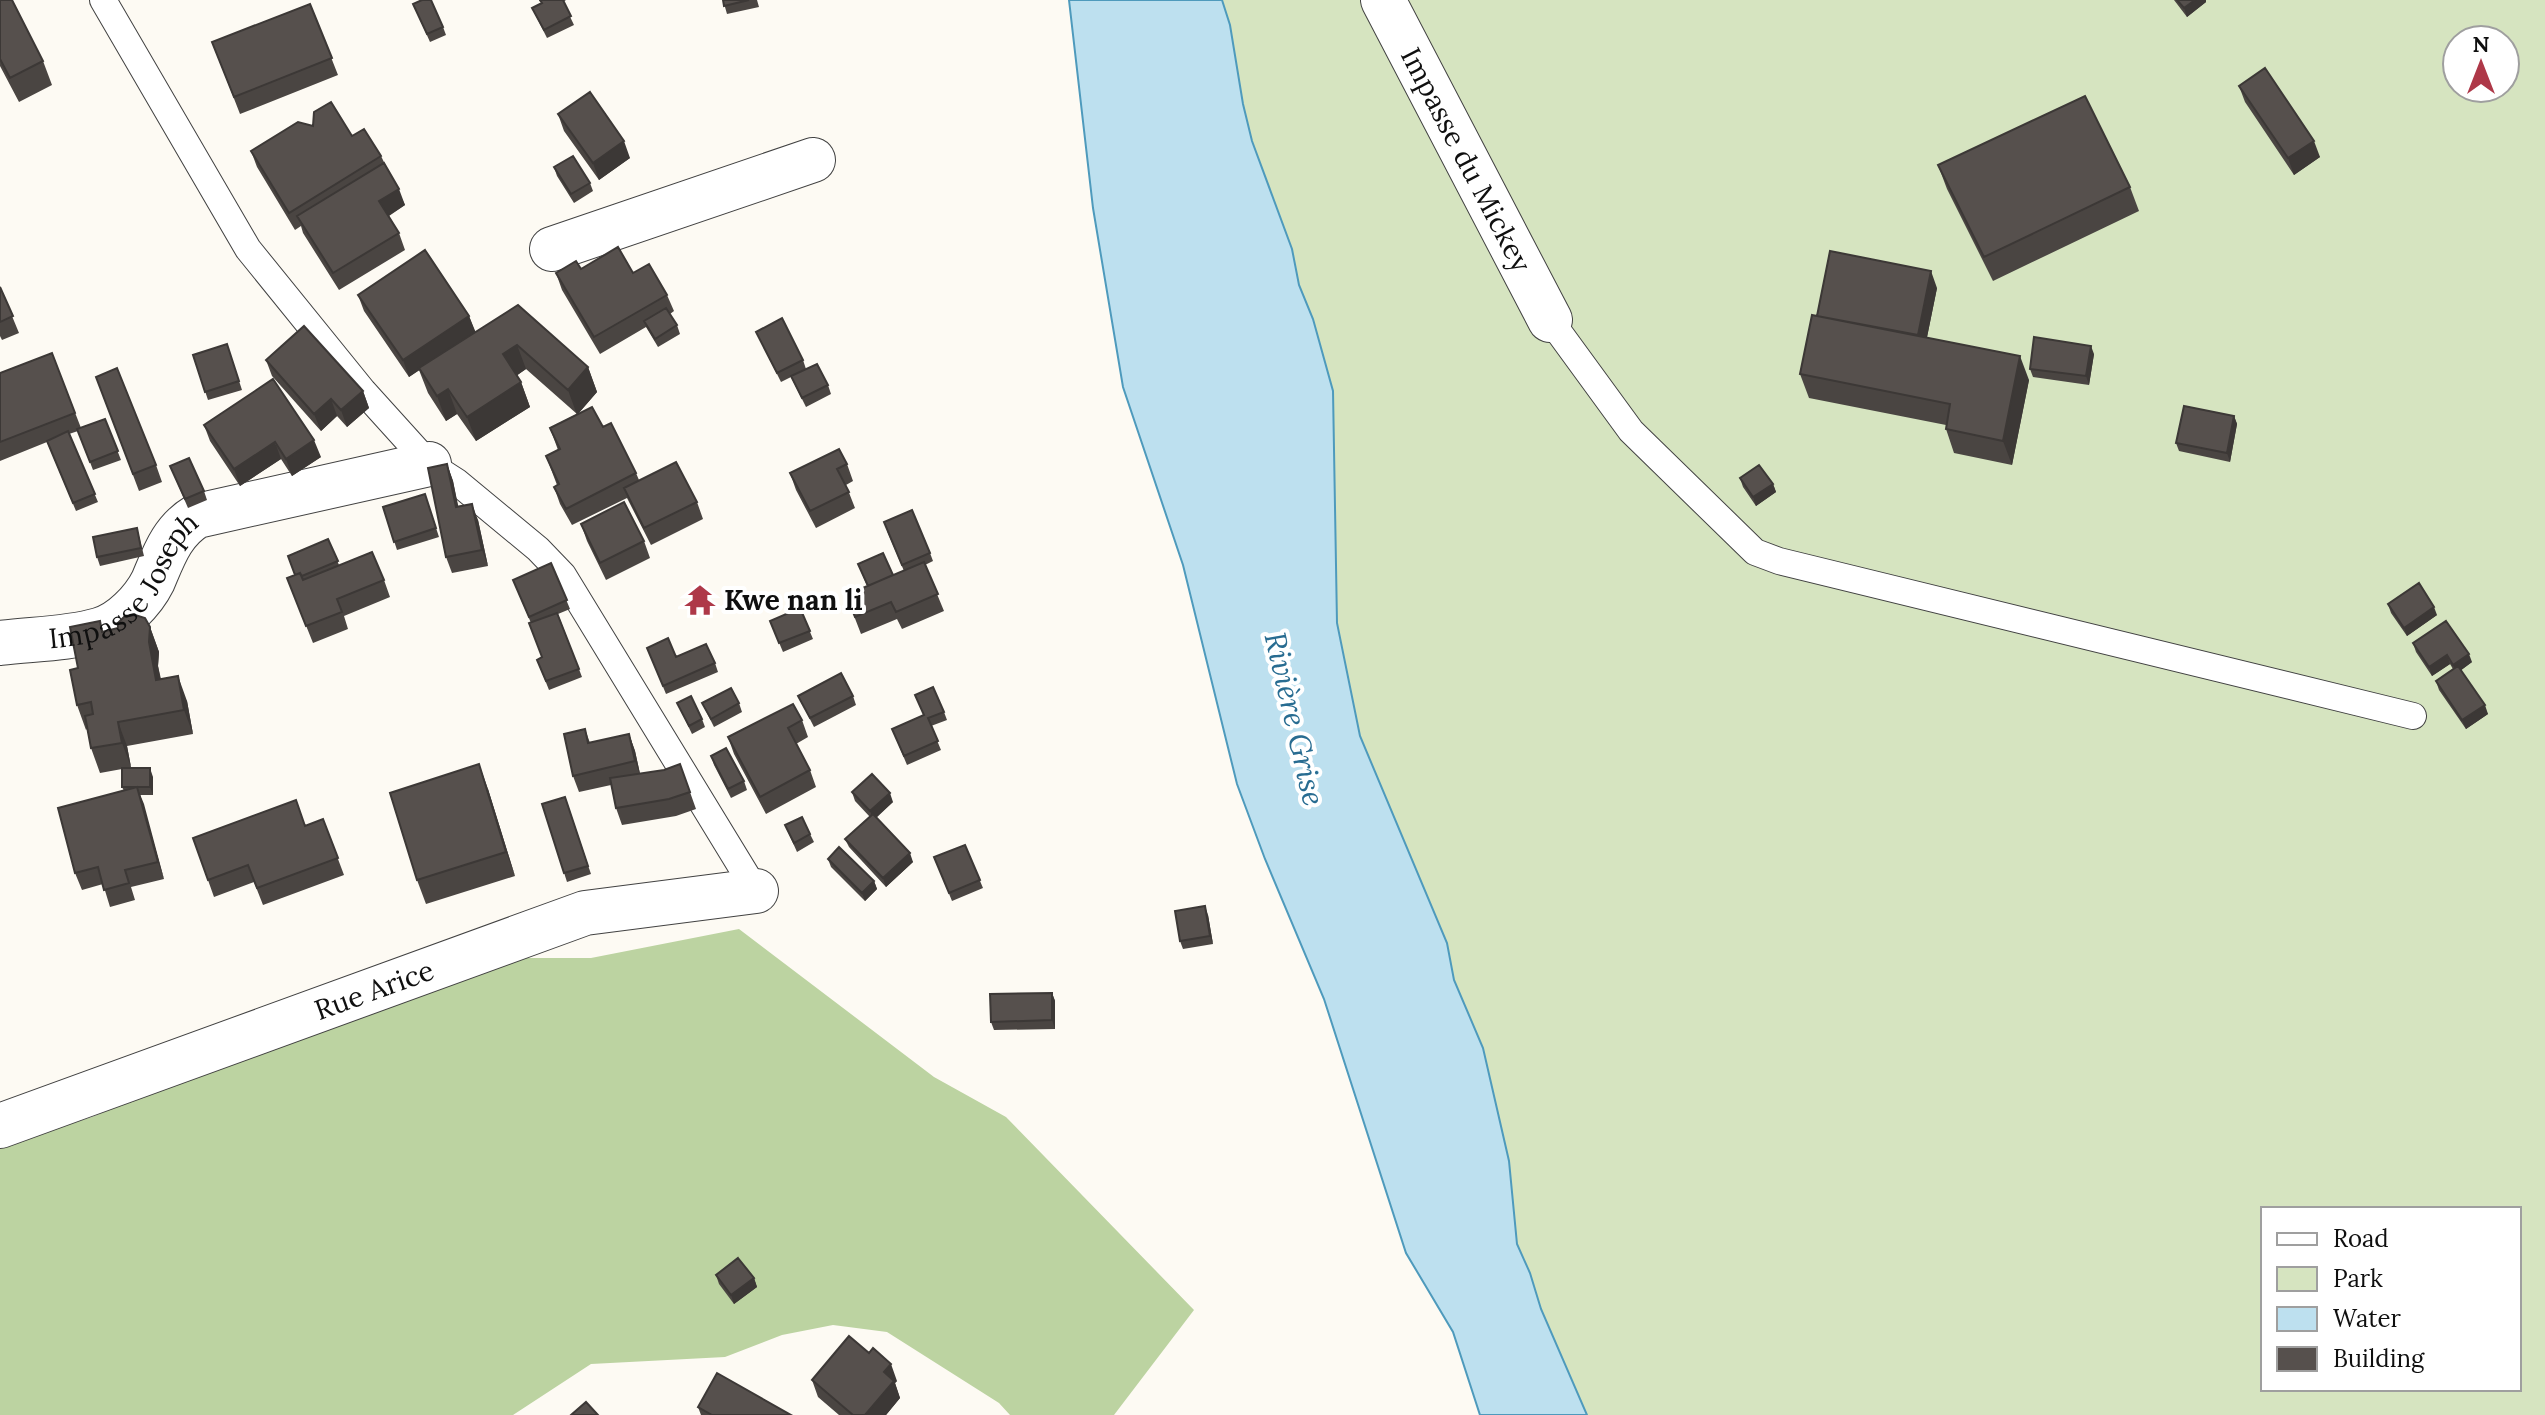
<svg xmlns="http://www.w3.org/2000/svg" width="2545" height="1415" font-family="Lora,serif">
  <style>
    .green { fill: #d6e4c0; fill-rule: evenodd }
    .forest { fill: #bcd3a1 }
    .water { fill: #bde0ef; stroke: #4e9abc; stroke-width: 2 }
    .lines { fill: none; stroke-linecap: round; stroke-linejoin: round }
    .service-casing { stroke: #424242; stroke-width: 28 }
    .minor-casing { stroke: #424242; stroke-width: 46 }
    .service { stroke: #fff; stroke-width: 26 }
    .minor { stroke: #fff; stroke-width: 44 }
    .wall { fill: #4a4542 }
    .shaded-wall { fill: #3c3836 }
    .building { fill: #56504d; stroke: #3c3836; stroke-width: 2 }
    .labels { text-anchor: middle; stroke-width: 8; stroke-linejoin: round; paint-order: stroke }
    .street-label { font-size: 28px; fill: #0f0f0f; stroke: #fff }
    .poi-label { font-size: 28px; font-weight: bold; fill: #0f0f0f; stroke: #fff; text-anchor: start }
    .water-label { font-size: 30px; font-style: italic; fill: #286c91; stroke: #fff }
  </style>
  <rect width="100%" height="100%" fill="#fdfaf3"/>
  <path class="green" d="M1222,0H2545V1415H1587L1541,1309L1530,1273L1517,1244L1509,1161L1483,1048L1454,980L1447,943L1360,736L1337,623L1333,391L1313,319L1299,285L1292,249L1252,141L1243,104L1230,25ZM2457,40H2505V88H2457ZM2263,1209H2519V1389H2263Z"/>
  <path class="forest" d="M739,929L934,1077L1006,1117L1194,1310L1114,1415H1010L999,1403L887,1332L833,1325L782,1335L725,1357L591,1364L513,1415H0V1146L92,1117L370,1001L515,958H591Z"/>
  <path class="water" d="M1069,0H1222L1230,25L1243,104L1252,141L1292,249L1299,285L1313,319L1333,391L1337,623L1360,736L1447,943L1454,980L1483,1048L1509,1161L1517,1244L1530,1273L1541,1309L1587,1415H1480L1453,1332L1406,1253L1324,999L1265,859L1237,784L1183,565L1123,387L1093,208Z"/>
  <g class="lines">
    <defs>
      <path id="service" d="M103,0L248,249L363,391L429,464L457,482L538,549L563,575L756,891
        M1550,320L1631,431L1755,552L1779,561L2413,716"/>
      <g id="minor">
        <path id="s1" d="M1383,0L1550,320"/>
        <path d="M552,249L813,160"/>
        <path id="s2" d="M0,643C32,639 68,639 99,630C121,624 143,601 153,581C164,555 172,531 197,516L429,464"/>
        <path id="s3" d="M0,1126L585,913L756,891"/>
      </g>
    </defs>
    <use href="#service" class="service-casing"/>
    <use href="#minor" class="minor-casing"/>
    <use href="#service" class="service"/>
    <use href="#minor" class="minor"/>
  </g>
  <path class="wall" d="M0,0L43,61L52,85L19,102L0,66Z
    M539,0H566L563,2L574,25L547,38L532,8L541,3Z
    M723,0H757L759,7L727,14Z
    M2174,0H2206V2L2187,17Z
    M310,4L338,75L240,114L212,42Z
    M413,4L443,27L446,35L430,42Z
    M2239,86L2320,157L2294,175L2245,102Z
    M558,114L630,158L599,180L564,131Z
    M352,136L381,156L405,205L389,216L399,233L405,250L339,290L303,233L301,226L295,230L257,167L251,151Z
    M1938,165L2130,187L2139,211L1993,281L1947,189Z
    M554,167L590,183L593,191L574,203L557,176Z
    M581,269L633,273L667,295L674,311L670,314L677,325L680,334L658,347L646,327L600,354L562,290L556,273Z
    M0,287L19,333L2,340L0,336Z
    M1937,288L1927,337L2029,380L2012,465L1954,453L1946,429V425L1809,398L1800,374L1817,316Z
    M358,295L469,316L475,332L588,367L597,392L578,414L603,427L636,473L639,480L697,502L703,519L651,545L627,498L572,525L560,504L554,487L557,485L546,456L558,450L550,428L577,414L526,369L517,375L521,382L530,407L476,441L457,414L446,421L428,393L419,370L409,377L364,311Z
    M756,332L803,360L806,369L828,385L831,394L806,407L791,377L781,382Z
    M227,344L242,390L208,400L193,355Z
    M52,353L81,428L105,419L121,460L93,470L78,431L69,434L98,502L76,511L47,442L0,461V373Z
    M2094,354L2089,385L2033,377L2030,369Z
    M266,360L363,391L369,408L347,427L337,416L321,431L272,376Z
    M96,377L156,465L162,482L139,491Z
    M2234,416L2237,424L2230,462L2179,451L2176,443Z
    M204,425L321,457L292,476L281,459L240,486L210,441Z
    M447,464L453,481L458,507L478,520L488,566L452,573L446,557Z
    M847,464L853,481L846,485L855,508L816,528L796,490L790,473Z
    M170,466L204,491L207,500L188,508Z
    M1740,478L1773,484L1776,492L1756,506L1743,487Z
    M425,494L439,537L397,550L383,507Z
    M581,524L644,541L650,558L606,580L587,541Z
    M137,528L144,556L100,566L97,557Z
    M887,531L930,553L933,561L925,565L944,611L902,629L897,619L861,634L846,595L867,586L858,564L893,575L904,571Z
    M328,539L339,565L384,580L390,597L344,616L348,629L313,643L287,578L295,575Z
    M551,563L570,609L558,614L582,677L549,690L537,660L542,657L531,623L513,580Z
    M2388,604L2437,615L2407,636L2391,613Z
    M800,608L813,639L783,652L770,621Z
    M100,621L103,631L150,627L159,652L158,666L161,679L187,701L193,734L127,746L131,767L124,768L153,777V795H140L164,879L131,887L135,900L110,907L103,884L82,890L75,873L124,791L122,787V769L100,773L91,748L87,729L86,730L77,705L78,668Z
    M2413,643L2472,662L2461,670L2488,714L2466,729L2439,690L2436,681L2453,669L2450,664L2432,676L2416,652Z
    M647,648L676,657L715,663L718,672L666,694Z
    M798,696H853L856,705L814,727Z
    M677,703L702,719L705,727L692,734Z
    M702,703H739L742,712L714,727Z
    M944,712L947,720L931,726L941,750L907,765L892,729L923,715Z
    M802,720L808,737L796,744L810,770L816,787L766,814L734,754L728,737Z
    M585,729L590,743L629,734L635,751L640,774L664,770L680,764L696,809L676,816L622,825L616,808L611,785L579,792L573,776Z
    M711,756L744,781L747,790L731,798L714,765Z
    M488,789L515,876L426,904L417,880Z
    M852,792L893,802L876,817L913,862L886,887L849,847L845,839L870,817L855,801Z
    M565,797L591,874L567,882L542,804Z
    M323,819L344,875L263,905L254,882L214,897L193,838L305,826Z
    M785,825L810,834L814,842L797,852Z
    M965,845L983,888L952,901L934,857Z
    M828,859L874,881L877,889L865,901L831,867Z
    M1208,915L1213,944L1183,949L1180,941Z
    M1052,993L1055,1001V1029L994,1030L991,1022Z
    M716,1275L754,1278L757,1287L734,1304L719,1284Z
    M812,1380L897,1381L895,1383L900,1398L886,1415H839L818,1397Z
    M698,1407L791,1415H701Z"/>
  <path class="shaded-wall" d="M2195,0H2206V2L2187,17L2184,8Z
    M624,141L630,158L599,180L593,163Z
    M2314,141L2320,157L2294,175L2288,158Z
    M399,189L405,205L385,218L379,201Z
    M1931,271L1937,288L1924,352L1918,336Z
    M469,316L476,333L409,377L403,360Z
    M517,345L526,369L512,379L503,354Z
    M2091,346L2094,354L2089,385L2086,376Z
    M2020,356L2029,380L2012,465L2003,441Z
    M588,367L597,392L577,415L568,390Z
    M521,382L530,407L476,441L467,417Z
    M448,389L457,414L446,421L437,396Z
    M363,391L369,408L347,427L341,410Z
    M331,399L337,416L321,431L314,414Z
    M2234,416L2237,424L2230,462L2227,453Z
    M314,440L321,457L292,476L286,459Z
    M275,442L281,459L240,486L234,469Z
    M447,464L453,481L462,524L456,507Z
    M1773,484L1776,492L1756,506L1753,497Z
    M472,504L478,520L488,566L482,550Z
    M2434,607L2437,615L2407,636L2404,628Z
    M150,627L159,652L158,666L165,704L156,680L149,642Z
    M2469,654L2472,662L2456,674L2453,665Z
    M2447,655L2450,664L2432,676L2429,667Z
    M178,676L187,701L193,734L184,710Z
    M2485,705L2488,714L2466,729L2462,720Z
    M118,722L127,746L131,767L122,743Z
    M629,734L635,751L641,778L635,761Z
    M479,764L488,789L515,876L506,852Z
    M150,768L153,777V795L150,787Z
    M137,787L144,804L164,879L158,862Z
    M890,793L893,802L874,820L870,811Z
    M910,853L913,862L886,887L883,878Z
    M874,881L877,889L865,901L862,893Z
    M1205,906L1208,915L1213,944L1210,936Z
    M1052,993L1055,1001V1029L1052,1020Z
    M754,1278L757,1287L734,1304L731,1295Z
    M891,1364L897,1381L895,1383L900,1398L886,1415H865L884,1372Z"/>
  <path class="building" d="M0,0H12L43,61L10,78L0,59Z
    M422,0H431L443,27L427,34L413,4Z
    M540,0H563L571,16L544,30L532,8L542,3Z
    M723,0H749L724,6Z
    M2177,0H2195L2184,8Z
    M310,4L332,58L234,97L212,42Z
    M2265,68L2314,141L2288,158L2239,86Z
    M590,92L624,141L593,163L558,114Z
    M2085,96L2130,187L1984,257L1938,165Z
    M331,102L352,136L364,129L381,156L289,213L251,151L298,122L313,126L314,112Z
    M573,156L590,183L571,194L554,167Z
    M384,163L399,189L379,201L399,233L333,273L297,216Z
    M618,247L633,273L649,264L667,295L594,337L556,273L576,261L581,269Z
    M425,250L469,316L403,360L358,295Z
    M1830,251L1931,271L1918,335L1817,316Z
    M0,287L13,316L0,322Z
    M518,305L588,367L568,390L517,345L503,354L521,382L467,417L448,389L437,396L419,368Z
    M666,308L677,325L655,339L644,321Z
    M1812,315L2020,356L2003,441L1946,429L1950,404L1800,374Z
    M782,318L803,360L777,373L756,332Z
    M304,326L363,391L341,410L331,399L314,414L266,360Z
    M2034,337L2091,346L2086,376L2030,369Z
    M227,344L239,381L205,392L193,355Z
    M52,353L75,413L0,442V373Z
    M817,364L828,385L802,398L791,376Z
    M117,368L156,465L133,474L96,377Z
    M273,379L314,440L286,459L275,442L234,469L204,425Z
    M2184,406L2234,416L2227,453L2176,443Z
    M592,407L603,427L611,423L636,473L566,509L554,487L559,484L546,456L560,449L550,428Z
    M105,419L118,451L90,462L77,429Z
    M68,431L95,494L73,503L47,441Z
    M839,449L847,464L837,469L849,492L810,511L790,473Z
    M189,458L204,491L185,499L170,466Z
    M676,462L697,502L644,528L624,488Z
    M447,464L456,507L472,504L482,550L446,557L428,468Z
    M1759,465L1773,484L1753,497L1740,478Z
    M425,494L436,528L394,542L383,507Z
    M624,502L644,541L600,563L581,524Z
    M912,510L930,553L902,565L884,522Z
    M137,528L141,548L97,557L93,537Z
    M328,539L338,561L302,576L300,573L295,575L288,556Z
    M372,552L384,580L337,599L342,612L306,626L287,578L300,573L303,580Z
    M883,553L893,575L868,586L858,564Z
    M924,562L938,594L896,612L891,602L855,617L846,595Z
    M551,563L567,600L529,617L513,580Z
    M2419,583L2434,607L2404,628L2388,604Z
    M800,608L810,631L779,643L770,621Z
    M557,613L579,669L546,681L537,660L542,657L529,623Z
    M135,615L145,618L150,627L149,642L156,680L178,676L184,710L118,722L122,743L91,748L85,716L93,714L91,702L77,705L70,670L78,668L70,627L100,621L102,632L118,628V623L124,617Z
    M2446,621L2469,654L2453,665L2447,655L2429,667L2413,643Z
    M668,638L676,657L706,644L715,663L663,686L647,648Z
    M2458,666L2485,705L2462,720L2436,681Z
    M841,673L853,696L810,718L798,696Z
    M933,687L944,712L928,718L938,741L904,756L892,729L924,715L915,695Z
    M731,688L739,703L711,719L702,703Z
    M691,696L702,719L689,726L677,703Z
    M793,704L802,720L788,728L810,770L760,797L728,737Z
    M585,729L588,743L629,734L635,761L573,776L564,734Z
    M726,748L744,781L728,789L711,756Z
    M479,764L506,852L417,880L390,793Z
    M680,764L690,792L669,799L616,808L610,778L664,770Z
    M122,768H150V787H122Z
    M872,774L890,793L870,811L852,792Z
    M137,787L158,862L125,870L129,883L104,890L98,867L75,873L58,808Z
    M565,797L588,866L564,873L542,804Z
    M296,800L305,826L323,819L338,858L257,888L248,865L208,880L193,838Z
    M873,814L910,853L883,878L845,839Z
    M802,817L810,834L794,843L785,825Z
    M965,845L980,880L949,893L934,857Z
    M839,847L874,881L862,893L828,859Z
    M1205,906L1210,936L1180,941L1175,911Z
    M1052,993V1020L991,1022L990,994Z
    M738,1258L754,1278L731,1295L716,1275Z
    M849,1336L869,1353L873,1348L891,1364L884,1372L894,1381L865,1415H853L812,1380Z
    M717,1373L791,1415H712L698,1407Z
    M586,1402L598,1415H571Z"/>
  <defs>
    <symbol id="temple-bare" viewBox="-9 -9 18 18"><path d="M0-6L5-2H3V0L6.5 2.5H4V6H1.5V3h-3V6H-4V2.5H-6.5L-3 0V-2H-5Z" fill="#ae3848" stroke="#fff" stroke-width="2.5" paint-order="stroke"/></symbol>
  </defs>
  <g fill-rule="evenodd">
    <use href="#temple-bare" x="678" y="578" width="44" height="44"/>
  </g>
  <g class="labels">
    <g class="street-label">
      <text dy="10" stroke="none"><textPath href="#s1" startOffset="180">Impasse du Mickey</textPath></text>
      <text dy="10" stroke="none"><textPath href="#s2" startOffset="150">Impasse Joseph</textPath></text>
      <text dy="10" stroke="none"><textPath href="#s3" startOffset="398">Rue Arice</textPath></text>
    </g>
    <g class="poi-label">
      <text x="724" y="610">Kwe nan li</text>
    </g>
    <g class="water-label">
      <text transform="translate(1294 719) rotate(77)" y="10">Rivière Grise</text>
    </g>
  </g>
  <rect x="2261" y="1207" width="260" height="184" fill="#ffffff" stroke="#9f9f9f" stroke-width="2"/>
  <rect x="2277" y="1233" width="40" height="12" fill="#ffffff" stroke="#9f9f9f" stroke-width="2"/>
  <text x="2333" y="1247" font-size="24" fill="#0f0f0f">Road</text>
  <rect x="2277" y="1267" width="40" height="24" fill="#d6e4c0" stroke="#9f9f9f" stroke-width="2"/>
  <text x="2333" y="1287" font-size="24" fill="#0f0f0f">Park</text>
  <rect x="2277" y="1307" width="40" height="24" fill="#bde0ef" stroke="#9f9f9f" stroke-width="2"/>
  <text x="2333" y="1327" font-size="24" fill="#0f0f0f">Water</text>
  <rect x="2277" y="1347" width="40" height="24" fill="#56504d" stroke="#9f9f9f" stroke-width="2"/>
  <text x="2333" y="1367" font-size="24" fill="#0f0f0f">Building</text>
  <g transform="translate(2481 64)"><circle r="38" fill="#ffffff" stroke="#9f9f9f" stroke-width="2"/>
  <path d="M0-6L14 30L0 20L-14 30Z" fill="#ae3848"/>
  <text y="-12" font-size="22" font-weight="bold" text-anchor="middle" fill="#0f0f0f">N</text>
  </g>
</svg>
